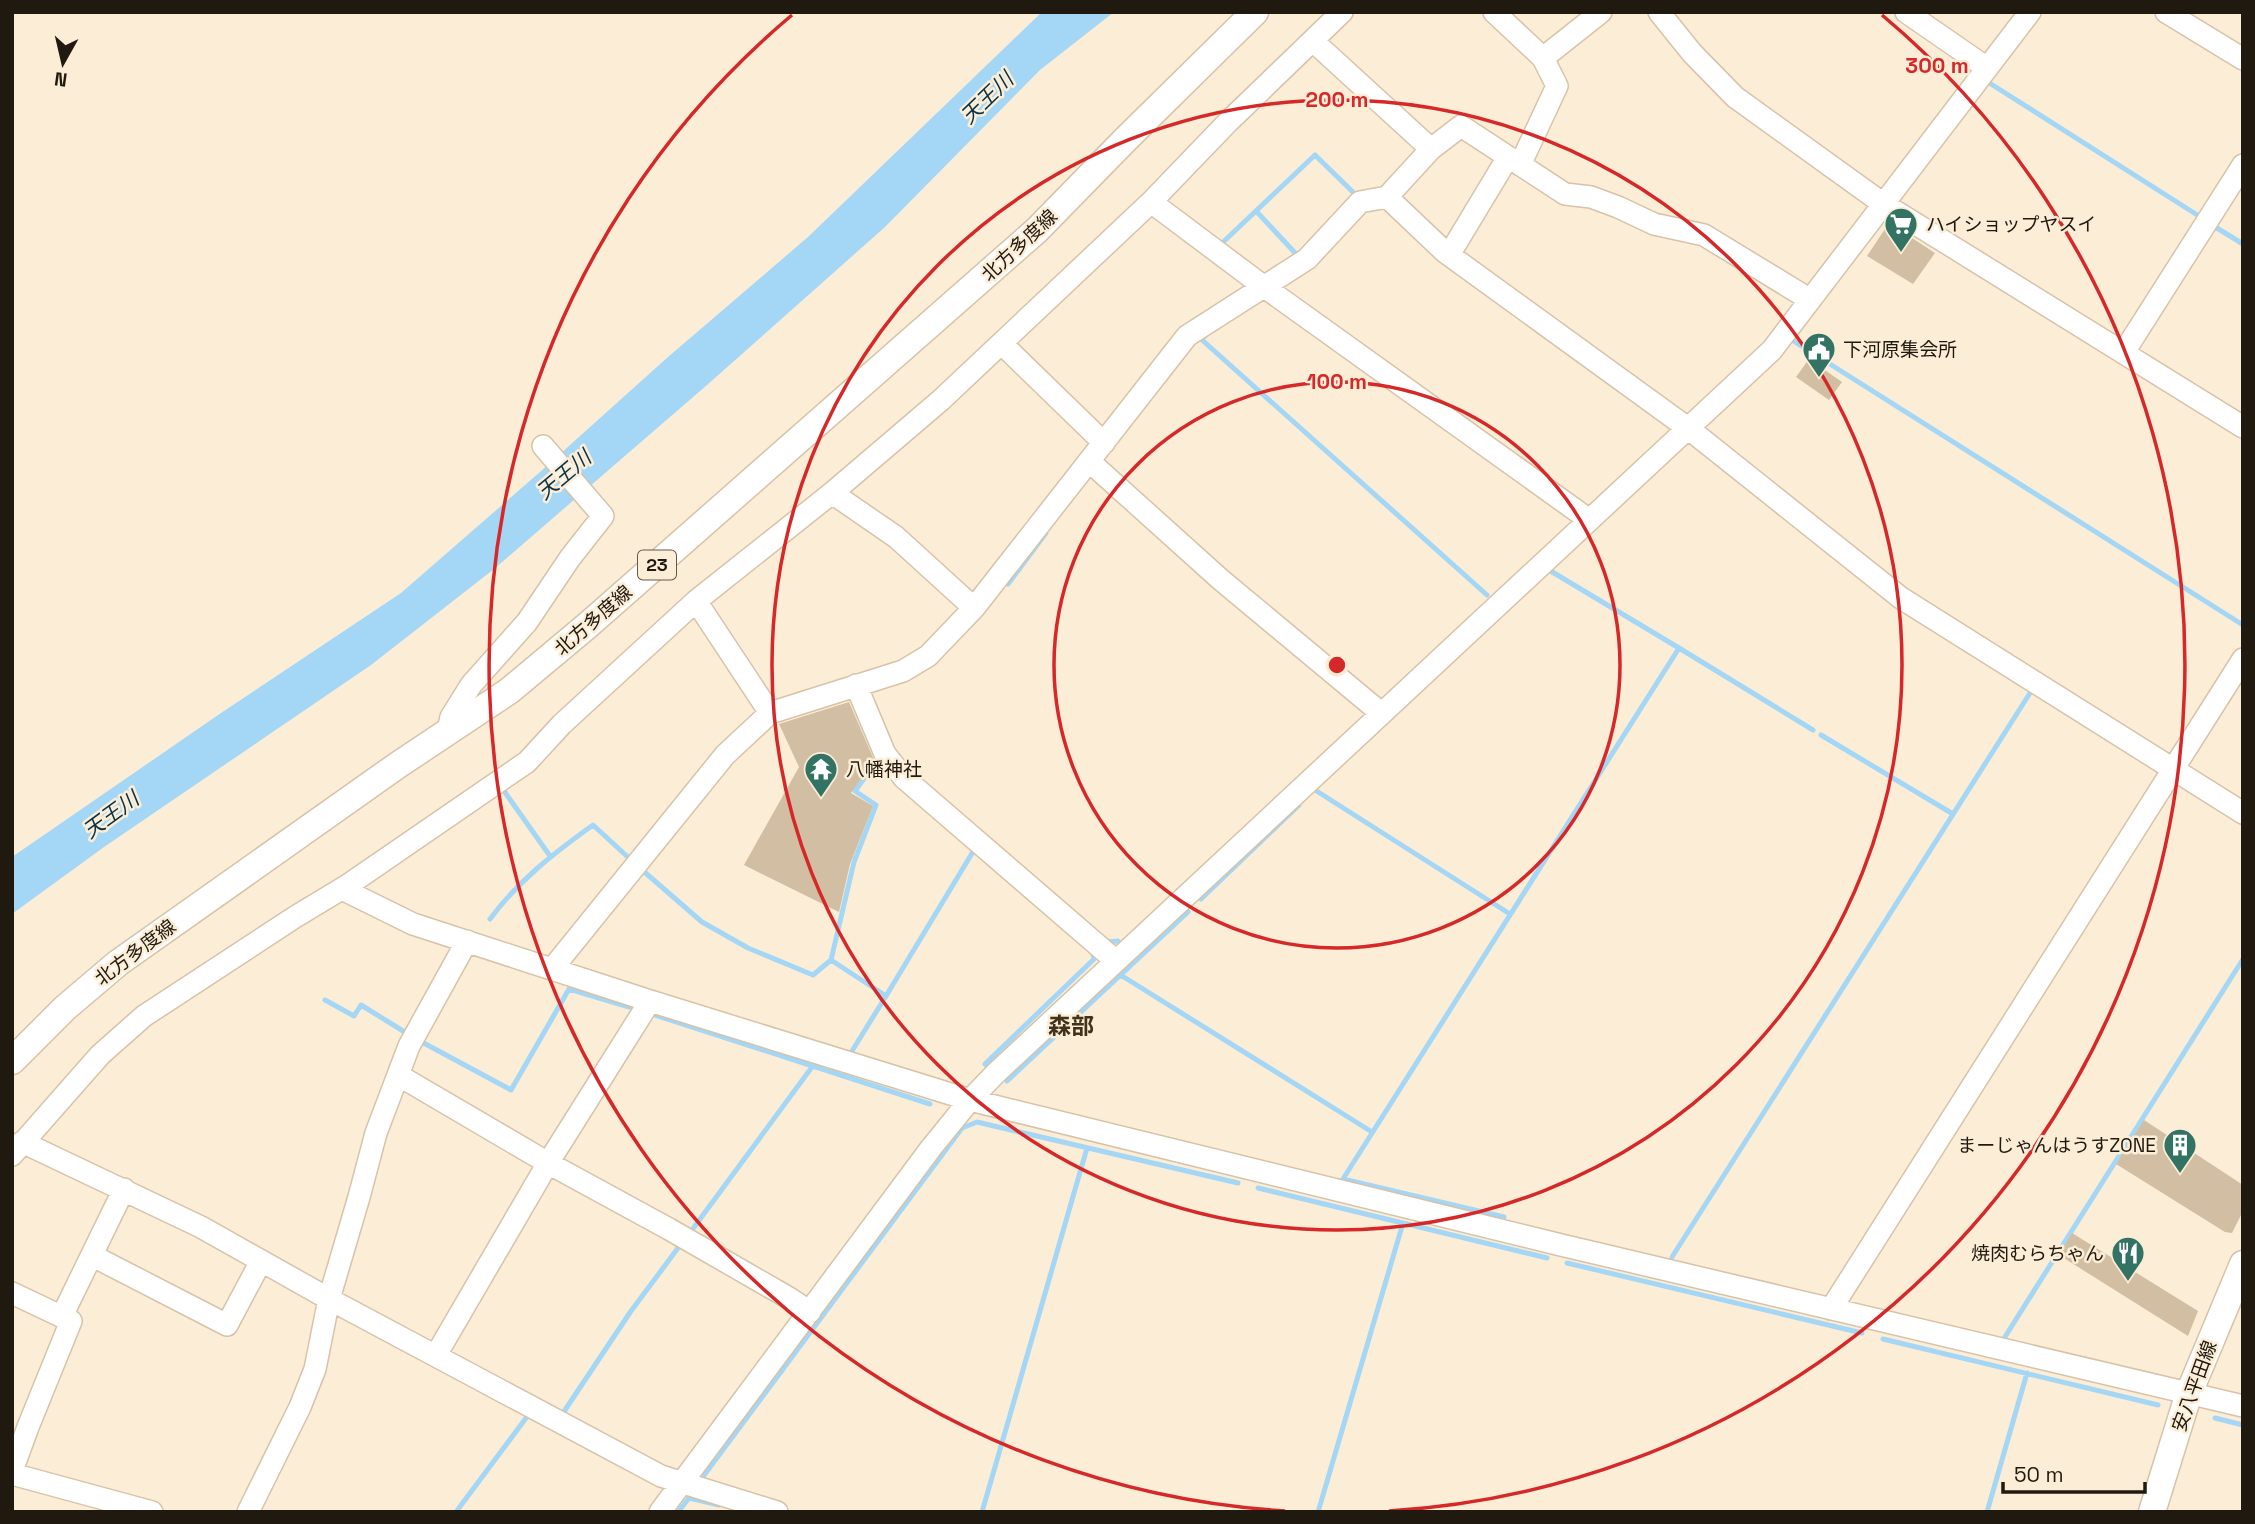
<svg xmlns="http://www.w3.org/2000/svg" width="2255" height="1524" font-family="'Space Grotesk','Noto Sans JP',sans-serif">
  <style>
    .water { fill: #a4d6f5 }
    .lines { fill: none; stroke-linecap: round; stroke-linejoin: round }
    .stream { stroke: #a4d6f5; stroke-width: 5 }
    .building { fill: #d1bea3 }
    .minor-casing { stroke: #d6c3a8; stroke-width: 24 }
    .major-casing { stroke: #d6c3a8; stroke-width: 29 }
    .minor { stroke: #fff; stroke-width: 21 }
    .major { stroke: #fff; stroke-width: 26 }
    .ring { fill: none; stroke: #d62828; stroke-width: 3.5 }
    .labels { text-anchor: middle; stroke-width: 5; stroke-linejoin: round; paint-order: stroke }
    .shield { fill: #fcedd7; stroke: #62594b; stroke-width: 2 }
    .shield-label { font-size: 18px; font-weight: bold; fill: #20190f }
    .poi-label { font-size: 19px; fill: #20190f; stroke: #fcedd7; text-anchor: start }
    .street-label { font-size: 19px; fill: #20190f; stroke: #fcedd7 }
    .water-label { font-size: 21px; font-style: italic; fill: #093248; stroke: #fcedd7 }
    .quarter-label { font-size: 23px; font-weight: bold; fill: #41321b; stroke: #fcedd7 }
    .centre { fill: #d62828; stroke: #fcedd7; stroke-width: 3.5 }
    .ring-label { font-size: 21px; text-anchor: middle; font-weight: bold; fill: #d62828; stroke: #fcedd7; stroke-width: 5; stroke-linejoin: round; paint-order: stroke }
  </style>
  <rect width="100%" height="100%" fill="#fcedd7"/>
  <path class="water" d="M1042,12H1114L1040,70L885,227L707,385L494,569L371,665L104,847L12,914V857L221,713L401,593L540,472L668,357L808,237Z"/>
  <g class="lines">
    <path class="stream" d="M1991,84L2202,218
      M1256,211L1297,255
      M2212,225L2243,244
      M1220,245L1315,155L1358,197
      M1205,336L1201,339L1487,595
      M1795,342L2243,625
      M1008,584L1046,533
      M1679,648L1813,730
      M1821,735L1953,814
      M1315,790L1510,914
      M504,791L550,856
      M641,869L702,922L748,948L813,975L831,960L886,996L974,850L977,853
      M1201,899L1299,805
      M490,919C518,881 554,853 593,825L630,859
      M1104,940L1107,942L1118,941
      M831,960L854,862L876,805L855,791L879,758
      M1119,974L1372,1132
      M325,1000L354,1016L361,1005L408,1034
      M652,1014L930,1104
      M420,1041L511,1090L569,989L629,1007
      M852,1051L886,996
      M988,1067L985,1064L1094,959L1093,953
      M1007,1081L1188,912
      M1258,1188L1547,1258
      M1504,1217L1343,1179L1679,648L1549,570L1552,567
      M689,1234L812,1067
      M1672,1257L2030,693
      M1567,1263L1862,1333
      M1883,1339L2158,1405
      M2003,1340L2243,959
      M563,1413L631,1311L681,1244
      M2215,1418L2243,1425
      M699,1482L962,1128L977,1122L1238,1183
      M456,1512L529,1414
      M678,1512L689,1498L719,1505
      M982,1512L1087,1148
      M1318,1512L1403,1223
      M1987,1512L2027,1373"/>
  </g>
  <path class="building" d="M1889,223L1935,253L1913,284L1867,256Z
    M1809,359L1842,382L1829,400L1796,377Z
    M849,702L874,760L851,793L873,806L850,864L839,912L744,865L799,767L779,724Z
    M2144,1120L2243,1185V1211L2232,1233L2225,1232L2116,1164Z
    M2072,1233L2198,1311L2188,1336L2059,1255Z"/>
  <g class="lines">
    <defs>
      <path id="minor" d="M1494,12L1543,58L1557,86L1520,165
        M1659,12L1692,53L1735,97L1882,203L2243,427
        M1906,12L1987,68
        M2166,12L2243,59
        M1313,41L1431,149
        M1543,58L1601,12
        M1387,197L1445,252L1689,429L1901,598L2243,813
        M1151,202L1263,286L1588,519
        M1449,255L1508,157
        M1002,344L1104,443
        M2124,352L2243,165
        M1090,462L1220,579L1381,713
        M832,493L896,537L974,608
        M696,601L770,713
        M856,685L885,754L904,778L1116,961
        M448,731L451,717L471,685L527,622L570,558L603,516L543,446
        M342,889L413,924L650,1001L970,1100L1561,1245L2243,1406
        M552,969L725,755L770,713L903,671L928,656L974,608L1187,336L1307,259L1360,202L1387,197L1431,149L1461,126L1565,194L1591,197L1618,207L1654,224L1704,235L1809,299
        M650,1001L548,1163L669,1229L789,1298L810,1312
        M398,1075L548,1163L436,1355
        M22,1142L201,1227L329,1299L661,1476L777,1512
        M12,1155L100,1055L144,1016L295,917L348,885L527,762L562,724L696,601L832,493L941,400L1151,202L1228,122L1342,12
        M93,1256L227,1325L261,1261
        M12,1293L71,1321L28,1427L12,1471
        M1831,1309L2243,659
        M62,1316L124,1189
        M12,1474L152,1512
        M248,1512L300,1407L315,1369L329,1299L359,1197L376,1133L409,1046L467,941
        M660,1512L931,1148L970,1100L996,1073L1772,350L2030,12"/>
      <path id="major" d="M12,1061L65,1008L118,963L398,765L509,691L588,625L1037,230L1125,140L1255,12
        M2152,1512L2189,1393L2243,1264"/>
    </defs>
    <use href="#minor" class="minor-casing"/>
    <use href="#major" class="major-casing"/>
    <use href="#minor" class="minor"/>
    <use href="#major" class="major"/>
  </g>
  <g class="ring">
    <circle cx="1337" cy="665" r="283"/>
    <circle cx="1337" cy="665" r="565"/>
    <path d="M1285 1511A848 848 0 0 1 792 15M1882 15A848 848 0 0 1 1389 1511"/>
  </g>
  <defs>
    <symbol id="supermarket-pin" viewBox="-11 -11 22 30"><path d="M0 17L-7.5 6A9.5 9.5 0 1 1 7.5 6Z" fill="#327363" stroke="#fcedd7"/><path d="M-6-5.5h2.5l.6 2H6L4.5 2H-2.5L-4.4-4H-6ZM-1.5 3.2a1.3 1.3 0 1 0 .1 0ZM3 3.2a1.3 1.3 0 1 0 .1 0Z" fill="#fff"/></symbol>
    <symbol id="civic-pin" viewBox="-11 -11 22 30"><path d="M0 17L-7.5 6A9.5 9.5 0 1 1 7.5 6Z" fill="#327363" stroke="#fcedd7"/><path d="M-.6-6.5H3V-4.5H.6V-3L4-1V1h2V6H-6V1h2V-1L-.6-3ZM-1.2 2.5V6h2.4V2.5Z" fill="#fff"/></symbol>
    <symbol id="temple-pin" viewBox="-11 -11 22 30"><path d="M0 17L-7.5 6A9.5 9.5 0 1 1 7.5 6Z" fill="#327363" stroke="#fcedd7"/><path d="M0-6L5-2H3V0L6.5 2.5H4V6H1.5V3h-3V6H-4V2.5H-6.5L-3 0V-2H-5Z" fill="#fff"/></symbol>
    <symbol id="building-pin" viewBox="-11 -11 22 30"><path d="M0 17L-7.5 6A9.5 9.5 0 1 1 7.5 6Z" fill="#327363" stroke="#fcedd7"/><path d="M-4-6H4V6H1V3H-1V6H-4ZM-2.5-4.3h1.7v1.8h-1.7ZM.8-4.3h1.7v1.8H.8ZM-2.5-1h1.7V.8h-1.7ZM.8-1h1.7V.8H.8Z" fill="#fff"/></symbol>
    <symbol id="restaurant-pin" viewBox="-11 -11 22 30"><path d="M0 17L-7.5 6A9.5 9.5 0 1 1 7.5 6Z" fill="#327363" stroke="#fcedd7"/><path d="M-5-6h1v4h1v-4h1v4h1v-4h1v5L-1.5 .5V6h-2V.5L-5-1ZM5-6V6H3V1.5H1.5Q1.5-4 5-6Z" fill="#fff"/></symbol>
  </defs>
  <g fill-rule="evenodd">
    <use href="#supermarket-pin" x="1882" y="205" width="38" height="52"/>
    <use href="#civic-pin" x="1800" y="330" width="38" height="52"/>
    <use href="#temple-pin" x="802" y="750" width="38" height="52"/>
    <use href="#building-pin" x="2161" y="1126" width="38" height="52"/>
    <use href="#restaurant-pin" x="2109" y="1234" width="38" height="52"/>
  </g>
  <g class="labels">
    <rect class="shield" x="638" y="550.5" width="38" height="29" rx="5"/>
    <g class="shield-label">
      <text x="657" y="571">23</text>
    </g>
    <g class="poi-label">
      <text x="1926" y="231">ハイショップヤスイ</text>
      <text x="1843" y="356">下河原集会所</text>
      <text x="846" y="776">八幡神社</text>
      <text x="2156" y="1152" text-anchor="end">まーじゃんはうすZONE</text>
      <text x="2104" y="1260" text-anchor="end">焼肉むらちゃん</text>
    </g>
    <g class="street-label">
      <text transform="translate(1019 245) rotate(-43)" y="7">北方多度線</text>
      <text transform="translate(593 620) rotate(-41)" y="7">北方多度線</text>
      <text transform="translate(135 952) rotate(-37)" y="7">北方多度線</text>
      <text transform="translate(2194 1386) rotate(-70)" y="7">安八平田線</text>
    </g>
    <g class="water-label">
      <text transform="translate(987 98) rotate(-44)" y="7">天王川</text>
      <text transform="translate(564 475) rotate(-40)" y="7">天王川</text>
      <text transform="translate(111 815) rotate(-36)" y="7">天王川</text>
    </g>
    <g class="quarter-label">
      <text x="1071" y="1034">森部</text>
    </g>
  </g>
  <circle cx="1337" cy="665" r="10" class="centre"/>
  <g class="ring-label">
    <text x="1937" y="73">300 m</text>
    <text x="1337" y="107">200 m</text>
    <text x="1337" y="389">100 m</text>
  </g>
  <rect width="2255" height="1524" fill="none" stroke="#20190f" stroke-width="28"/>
  <g transform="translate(63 63) rotate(188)" stroke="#fcedd7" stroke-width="5" paint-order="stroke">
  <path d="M0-5L12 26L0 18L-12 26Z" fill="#20190f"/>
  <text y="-10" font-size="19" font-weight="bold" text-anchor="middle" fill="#20190f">N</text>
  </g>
  <path d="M2003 1482v10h142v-10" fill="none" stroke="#20190f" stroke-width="3.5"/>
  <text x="2014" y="1482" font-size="21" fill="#20190f" stroke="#fcedd7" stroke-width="5" paint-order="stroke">50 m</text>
</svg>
